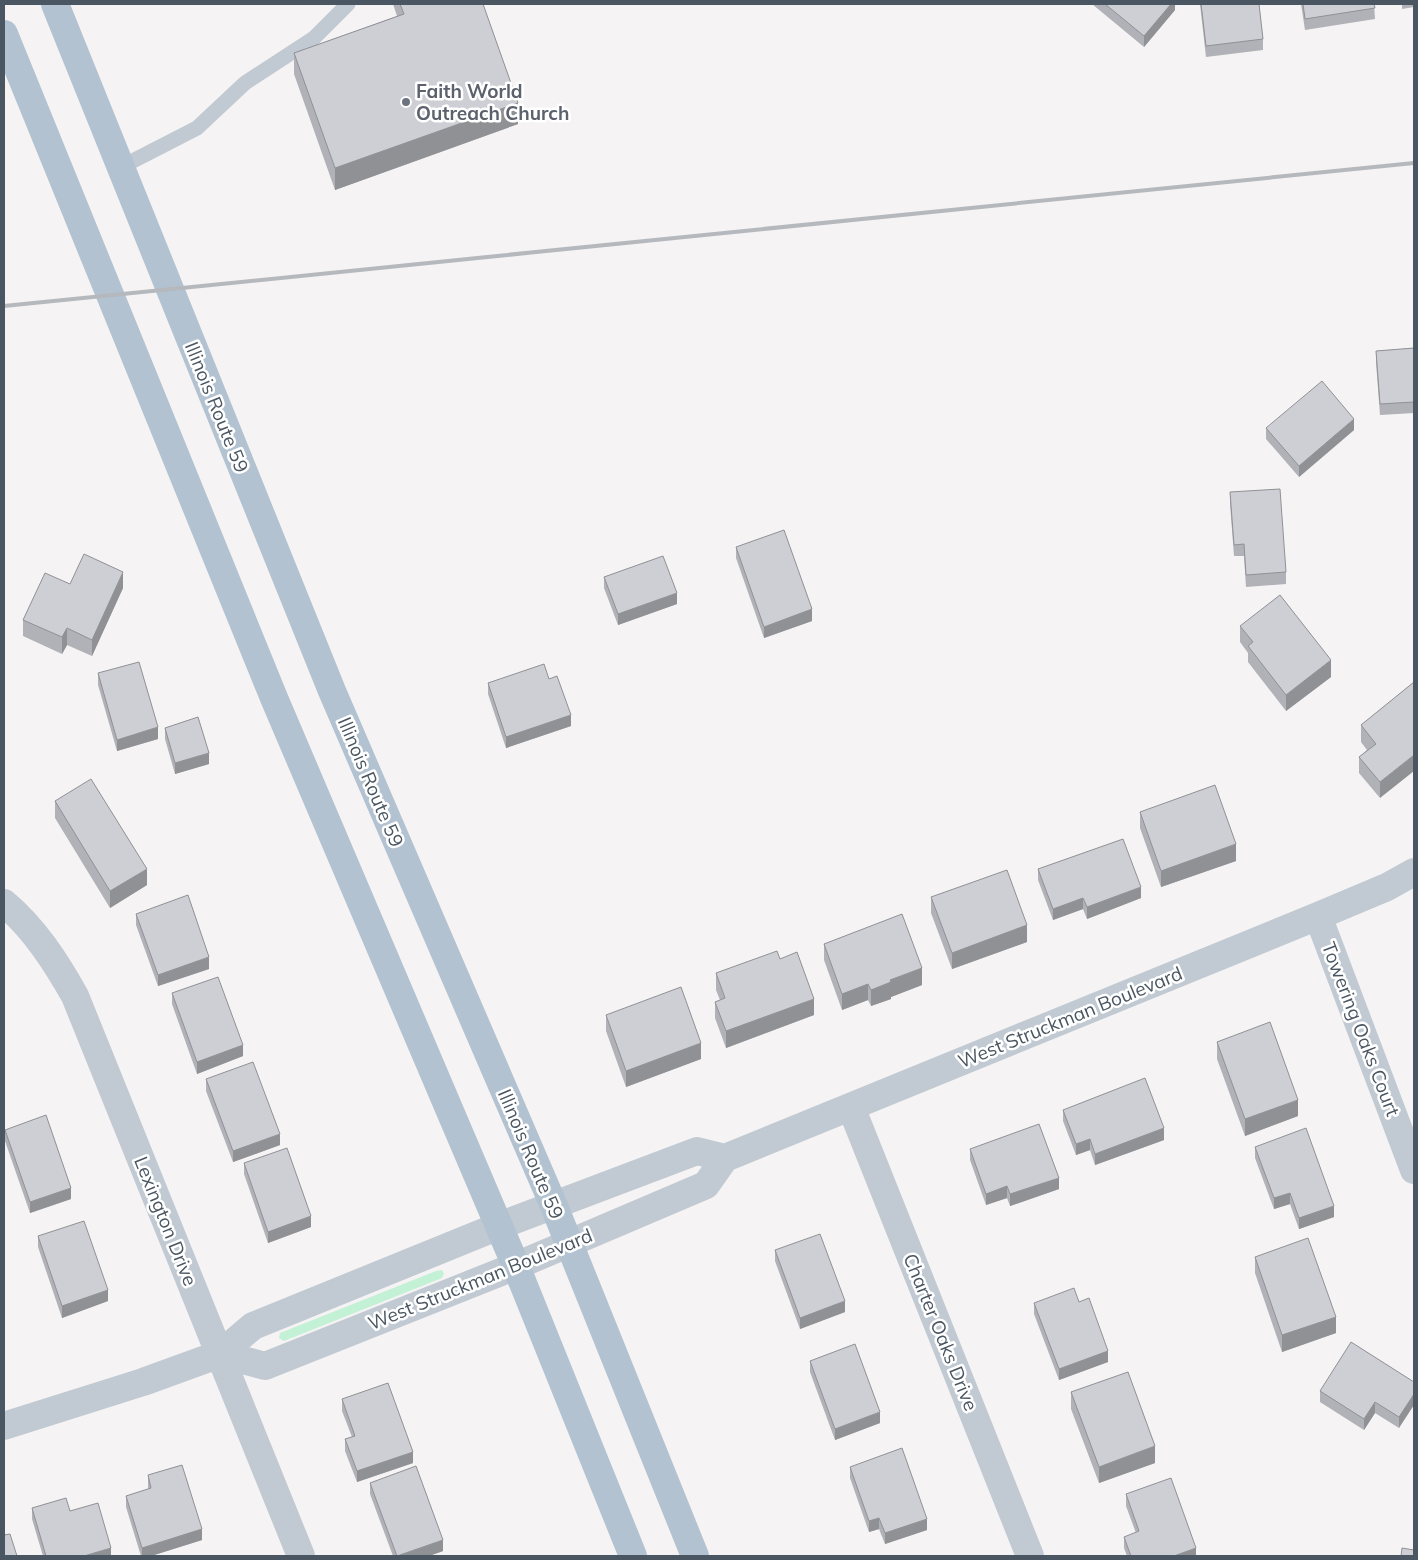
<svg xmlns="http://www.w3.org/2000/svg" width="1418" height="1560" font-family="Mulish,sans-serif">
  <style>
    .green { fill: #c3f1d5 }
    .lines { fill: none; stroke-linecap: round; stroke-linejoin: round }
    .service { stroke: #c1cad2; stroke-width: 15 }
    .minor { stroke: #c1cad2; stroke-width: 28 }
    .primary { stroke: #b3c2d1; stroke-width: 28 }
    .rail { stroke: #b5b8bd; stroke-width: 4 }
    .wall { fill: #b0b2b7 }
    .shaded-wall { fill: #909195 }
    .building { fill: #cdcfd5; stroke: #909195 }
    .worship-dot { fill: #6b7280; stroke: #fff; stroke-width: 2 }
    .labels { text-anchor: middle; stroke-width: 5; stroke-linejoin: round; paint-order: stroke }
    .worship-label { font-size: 19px; font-weight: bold; fill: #5b616d; stroke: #fff; text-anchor: start }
    .street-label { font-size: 19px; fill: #4a5661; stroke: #fff }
  </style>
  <rect width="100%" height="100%" fill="#f5f3f3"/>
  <path class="green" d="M442,1270L444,1274L442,1278L284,1341L279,1338L280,1333L436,1271Z"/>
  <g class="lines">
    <path class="service" d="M121,167L197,128L245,83L314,38L348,4"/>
    <path class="minor" d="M4,903C34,928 56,962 75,996L301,1556
      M1318,916L1414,1170
      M851,1107L1030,1556
      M220,1354L265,1366L516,1266L706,1185L725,1158L1318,916L1387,887L1414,872
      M4,1426L143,1382L220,1354L253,1326L499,1226L697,1151L725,1158"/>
    <path class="primary" d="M55,4L332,691L554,1206L695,1556
      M4,34L274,698L516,1266L633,1556"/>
    <path class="rail" d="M4,306L1414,163"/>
  </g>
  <path class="wall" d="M393,4H483L518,124L335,190L294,74V53L397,16Z
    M1092,4H1175V10L1144,47Z
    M1200,4H1259L1263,39V50L1206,57Z
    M1301,4H1374L1375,19L1305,30Z
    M1402,4H1414V7L1402,9Z
    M1414,348V413L1380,415L1376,362V351Z
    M1266,428L1354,430L1299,477L1266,439Z
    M1230,492L1286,572V584L1246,587L1244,556H1234L1230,503Z
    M736,547L812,621L764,638L736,558Z
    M604,577L677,604L618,625L604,588Z
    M70,584L123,588L92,656L67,645L62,654L23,636V620Z
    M1240,626L1331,677L1286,711L1248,662V653L1240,642Z
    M98,673L158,739L117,751L98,685Z
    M549,679L571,726L506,748L488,694V683Z
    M1414,682L1380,798L1359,773V757L1367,750L1361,742V725Z
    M165,728L209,764L175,774L165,739Z
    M55,801L147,885L110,908L55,818Z
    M1140,812L1236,861L1161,887L1140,828Z
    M1038,869L1141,898L1087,919L1083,909L1053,920L1038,880Z
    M931,897L1027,942L952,969L931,913Z
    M136,914L209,969L158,986L136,925Z
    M824,944L922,985L891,997V999L871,1006L868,1000L842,1010L824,960Z
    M780,959L814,1015L726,1048L715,1018V1002L720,1000L716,990V973Z
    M172,993L243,1056L197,1074L172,1004Z
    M606,1015L701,1059L626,1087L606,1031Z
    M1217,1042L1298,1116L1245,1136L1217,1059Z
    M206,1079L280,1145L233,1162L206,1091Z
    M1063,1110L1164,1140L1095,1165L1090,1150L1076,1155L1063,1121Z
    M5,1130L71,1199L30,1213L5,1141Z
    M1255,1147L1334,1217L1299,1229L1290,1204L1274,1209L1255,1158Z
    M970,1149L1059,1189L1010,1206L1007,1198L986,1205L970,1160Z
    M244,1163L311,1227L268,1243L244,1174Z
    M38,1236L108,1301L62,1318L38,1247Z
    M775,1250L845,1312L800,1329L775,1261Z
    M1255,1257L1336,1333L1282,1352L1255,1273Z
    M1079,1302L1108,1362L1059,1380L1034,1314V1303Z
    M810,1361L880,1423L835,1440L810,1372Z
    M1414,1382L1399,1428L1375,1413L1364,1430L1320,1402V1391Z
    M1071,1392L1155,1463L1099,1483L1071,1409Z
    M342,1399L413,1463L357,1482L345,1451V1439L352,1437L342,1411Z
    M850,1467L927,1530L885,1544L879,1529L869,1532L850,1478Z
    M148,1475L202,1540L151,1556H141L126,1507V1496L148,1489Z
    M370,1483L443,1551L429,1556H393L370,1494Z
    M1126,1494L1196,1556H1127L1124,1548V1537L1136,1533L1126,1506Z
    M32,1508L70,1511L111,1556H43L32,1519Z"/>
  <path class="shaded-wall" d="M1171,4H1175V10L1144,47V36Z
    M518,103V124L335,190V168Z
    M1354,419V430L1299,477V466Z
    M123,572V588L92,656V640Z
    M677,593V604L618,625V614Z
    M812,609V621L764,638V627Z
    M67,628V645L62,654V637Z
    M1331,660V677L1286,711V695Z
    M571,715V726L506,748V737Z
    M158,727V739L117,751V740Z
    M209,753V764L175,774V763Z
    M1414,755V771L1380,798V782Z
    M1236,844V861L1161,887V871Z
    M147,869V885L110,908V891Z
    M1141,887V898L1087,919V907Z
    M1083,898V909L1053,920V909Z
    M1027,925V942L952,969V953Z
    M209,957V969L158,986V975Z
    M922,968V985L891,997V999L871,1006V990L890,980Z
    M868,984V1000L842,1010V994Z
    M814,999V1015L726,1048V1031Z
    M701,1043V1059L626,1087V1071Z
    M243,1045V1056L197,1074V1062Z
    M1298,1100V1116L1245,1136V1119Z
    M1164,1128V1140L1095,1165V1154Z
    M280,1134V1145L233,1162V1151Z
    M1090,1139V1150L1076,1155V1144Z
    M1059,1178V1189L1010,1206V1194Z
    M1007,1186V1198L986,1205V1194Z
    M71,1188V1199L30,1213V1202Z
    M1290,1193V1204L1274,1209V1198Z
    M1334,1206V1217L1299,1229V1218Z
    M311,1216V1227L268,1243V1232Z
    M108,1290V1301L62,1318V1306Z
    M845,1301V1312L800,1329V1318Z
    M1336,1317V1333L1282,1352V1335Z
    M1108,1351V1362L1059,1380V1369Z
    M1414,1394V1405L1399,1428V1417Z
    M1375,1402V1413L1364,1430V1419Z
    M880,1412V1423L835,1440V1429Z
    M1155,1446V1463L1099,1483V1467Z
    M413,1452V1463L357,1482V1471Z
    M879,1518V1529L869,1532V1521Z
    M927,1519V1530L885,1544V1533Z
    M202,1529V1540L151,1556H142V1548Z
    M443,1540V1551L429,1556H398Z
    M111,1548V1556H84Z
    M1196,1548V1556H1174Z"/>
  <path class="building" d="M400,4H483L518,103L335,168L294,53L404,14Z
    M1105,4H1171L1144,36Z
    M1201,4H1259L1263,39L1206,46Z
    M1303,4H1374L1375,8L1305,19Z
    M1414,348V402L1380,404L1376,351Z
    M1322,381L1354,419L1299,466L1266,428Z
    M1280,489L1286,572L1246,575L1244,544L1234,545L1230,492Z
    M784,530L812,609L764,627L736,547Z
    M84,554L123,572L92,640L67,628L62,637L23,620L45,573L70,584Z
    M663,556L677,593L618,614L604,577Z
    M1280,595L1331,660L1286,695L1248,646L1253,642L1240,626Z
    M139,662L158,727L117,740L98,673Z
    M544,664L549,679L557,676L571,715L506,737L488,683Z
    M1414,682V755L1380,782L1359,757L1376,744L1361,725Z
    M198,717L209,753L175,763L165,728Z
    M91,779L147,869L110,891L55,801Z
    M1215,785L1236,844L1161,871L1140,812Z
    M1123,839L1141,887L1087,907L1083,898L1053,909L1038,869Z
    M1007,870L1027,925L952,953L931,897Z
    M188,895L209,957L158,975L136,914Z
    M902,914L922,968L890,980L891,982L871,990L868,984L842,994L824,944Z
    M777,951L780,959L797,952L814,999L726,1031L715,1002L725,998L716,973Z
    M218,977L243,1045L197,1062L172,993Z
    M681,987L701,1043L626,1071L606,1015Z
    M1270,1022L1298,1100L1245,1119L1217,1042Z
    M253,1062L280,1134L233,1151L206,1079Z
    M1145,1078L1164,1128L1095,1154L1090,1139L1076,1144L1063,1110Z
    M46,1115L71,1188L30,1202L5,1130Z
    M1039,1124L1059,1178L1010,1194L1007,1186L986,1194L970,1149Z
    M1306,1128L1334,1206L1299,1218L1290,1193L1274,1198L1255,1147Z
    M287,1148L311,1216L268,1232L244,1163Z
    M84,1221L108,1290L62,1306L38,1236Z
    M820,1234L845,1301L800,1318L775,1250Z
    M1308,1238L1336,1317L1282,1335L1255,1257Z
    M1074,1288L1079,1302L1089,1298L1108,1351L1059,1369L1034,1303Z
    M1351,1342L1414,1382V1394L1399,1417L1375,1402L1364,1419L1320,1391Z
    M855,1344L880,1412L835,1429L810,1361Z
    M1128,1372L1155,1446L1099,1467L1071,1392Z
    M388,1383L413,1452L357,1471L345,1439L355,1436L342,1399Z
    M902,1448L927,1519L885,1533L879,1518L869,1521L850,1467Z
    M182,1465L202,1529L142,1548L126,1496L151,1488L148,1475Z
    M416,1466L443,1540L397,1556L370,1483Z
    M1171,1478L1196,1548L1174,1556H1131L1124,1537L1139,1531L1126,1494Z
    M66,1498L70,1511L98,1503L111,1548L84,1556H46L32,1508Z
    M10,1534L17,1556H4V1535Z
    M1402,1548L1414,1550V1556H1401Z"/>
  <circle class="worship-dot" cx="406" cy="102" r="5"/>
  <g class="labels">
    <g class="worship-label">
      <text x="416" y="98">Faith World<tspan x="416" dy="22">Outreach Church</tspan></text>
    </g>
    <g class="street-label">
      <text transform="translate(217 407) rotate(68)" y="7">Illinois Route 59</text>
      <text transform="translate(371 782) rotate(67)" y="7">Illinois Route 59</text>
      <text transform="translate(1070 1017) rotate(-22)" y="7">West Struckman Boulevard</text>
      <text transform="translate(1361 1029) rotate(69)" y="7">Towering Oaks Court</text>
      <text transform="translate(531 1154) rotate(67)" y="7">Illinois Route 59</text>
      <text transform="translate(166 1221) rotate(68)" y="7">Lexington Drive</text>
      <text transform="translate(480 1279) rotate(-22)" y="7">West Struckman Boulevard</text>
      <text transform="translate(941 1332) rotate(68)" y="7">Charter Oaks Drive</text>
    </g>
  </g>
  <rect width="1418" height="1560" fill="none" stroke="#4a5661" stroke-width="10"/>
</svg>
